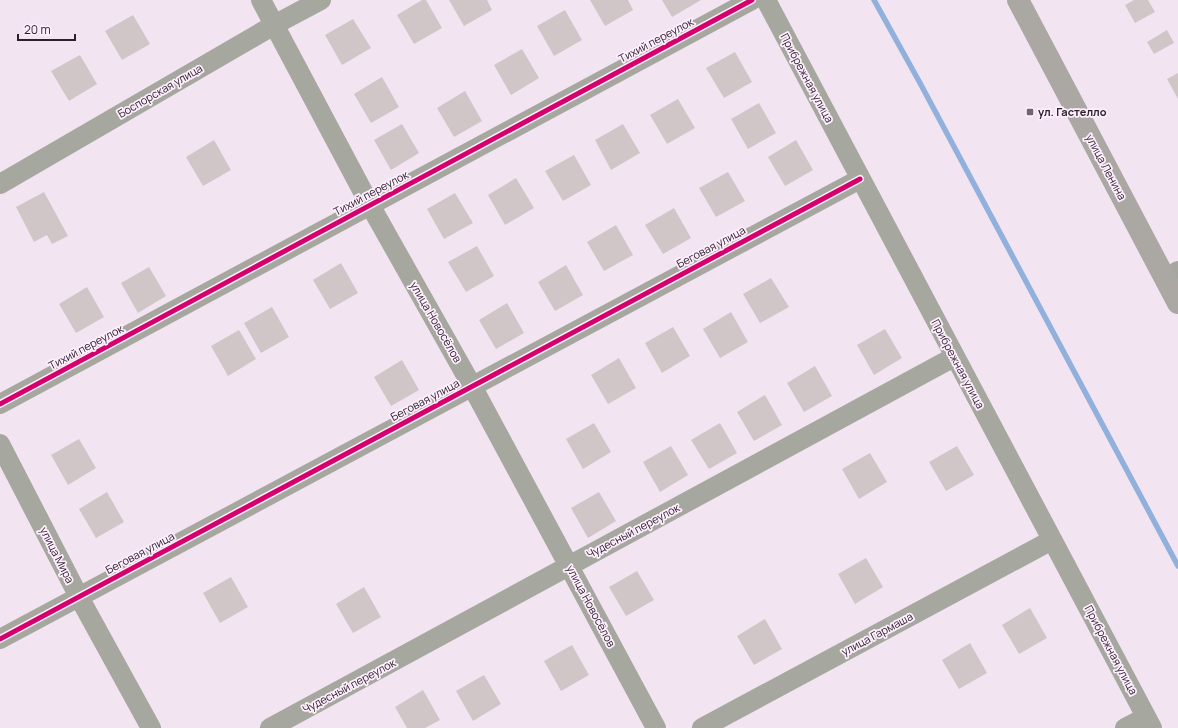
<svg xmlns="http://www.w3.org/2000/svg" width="1178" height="728" font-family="Manrope,sans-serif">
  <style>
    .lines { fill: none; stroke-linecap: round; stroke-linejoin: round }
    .stream { stroke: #91b0db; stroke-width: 5.5 }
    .building { fill: #d1c6c7 }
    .minor { stroke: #a6a79f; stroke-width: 20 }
    .major { stroke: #aba8a4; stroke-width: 22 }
    .cycleway-casing { stroke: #ffeffe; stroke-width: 8 }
    .cycleway { stroke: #d6006c; stroke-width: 5 }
    .poi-dot { fill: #716570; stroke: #ffeffe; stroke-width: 1.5 }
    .labels { text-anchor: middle; stroke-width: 3.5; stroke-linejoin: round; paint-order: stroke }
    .street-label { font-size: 11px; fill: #2b212b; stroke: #ffeffe }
    .poi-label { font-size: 11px; font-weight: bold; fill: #2b212b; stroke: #ffeffe; text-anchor: start }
  </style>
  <rect width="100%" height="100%" fill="#f2e4f1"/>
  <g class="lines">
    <path class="stream" d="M874,0L920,83L1178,566"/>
  </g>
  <path class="building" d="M422,0H426L442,28L414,44L397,15Z
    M449,0H487L492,10L464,26Z
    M590,0H628L633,10L605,26Z
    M662,0H701L672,17Z
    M1134,0H1148L1155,12L1135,23L1125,5Z
    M565,10L582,40L554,56L537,26Z
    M133,15L150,44L122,60L105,31Z
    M353,19L371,48L342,65L325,35Z
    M1167,30L1174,43L1154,54L1147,42Z
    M522,49L539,78L511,95L494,65Z
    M735,52L752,82L724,98L706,68Z
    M80,55L97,84L69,101L51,71Z
    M1178,73V99L1167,79Z
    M382,77L399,107L371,123L354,94Z
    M465,91L482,121L454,137L437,108Z
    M678,99L695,128L667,144L650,115Z
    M759,103L776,133L748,149L731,119Z
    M402,124L419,153L391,170L374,140Z
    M623,124L640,153L611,170L595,140Z
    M214,140L231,170L203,186L186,157Z
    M796,140L813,170L785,186L768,157Z
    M574,155L591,185L563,201L545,171Z
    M728,172L745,201L716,217L699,188Z
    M516,178L534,208L505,225L488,195Z
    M44,192L68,236L52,244L47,235L34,242L16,207Z
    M455,193L473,223L444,239L427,209Z
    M674,208L691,238L663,254L645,225Z
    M616,225L633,255L604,271L587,242Z
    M477,246L494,276L466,292L448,262Z
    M341,263L358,293L330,309L313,280Z
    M566,265L583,295L555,311L538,282Z
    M149,267L166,296L138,313L121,283Z
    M771,278L789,307L760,323L743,294Z
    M87,287L104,317L76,333L59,304Z
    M507,303L524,333L496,349L479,320Z
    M272,307L289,337L261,353L244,323Z
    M731,312L748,342L720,358L703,329Z
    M673,327L690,356L662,373L645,343Z
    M885,329L902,358L874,375L857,345Z
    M239,330L256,359L228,376L211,346Z
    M619,358L636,388L608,404L591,375Z
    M402,360L419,390L391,406L374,377Z
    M815,366L832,396L804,412L787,383Z
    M765,395L782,425L754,441L737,412Z
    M594,423L611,452L583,469L566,439Z
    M720,423L737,453L709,469L691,440Z
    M79,439L96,468L68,485L51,455Z
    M671,446L688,475L660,492L643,462Z
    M957,446L974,475L946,491L929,462Z
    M870,453L887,482L859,499L842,469Z
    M107,492L124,522L96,538L79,509Z
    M599,492L616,521L588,538L571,508Z
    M866,558L883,587L855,604L838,574Z
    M637,571L654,600L626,616L609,587Z
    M231,577L248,607L220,623L203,593Z
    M364,587L381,617L353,633L336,604Z
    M1030,608L1047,638L1019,654L1002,625Z
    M765,619L782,649L754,665L737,636Z
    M970,643L987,673L959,689L942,660Z
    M572,645L589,675L561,691L544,661Z
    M484,675L501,704L473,721L456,691Z
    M423,690L440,720L425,728H407L395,707Z"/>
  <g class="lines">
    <path class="minor" d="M261,0L370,205L472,386L656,728
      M766,0L1152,728
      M0,184L274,25L321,0
      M1165,279L1178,271
      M0,404L752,0
      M0,444L79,597L151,728
      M0,639L860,179
      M270,728L954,357
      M702,728L1052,540
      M1125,728L1146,717"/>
    <path class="major" d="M1018,0L1178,303"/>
    <defs>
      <path id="cycleway" d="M0,404L752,0
        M0,639L860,179"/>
    </defs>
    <use href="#cycleway" class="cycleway-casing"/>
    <use href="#cycleway" class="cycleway"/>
  </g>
  <rect class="poi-dot" x="1026" y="108" width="8" height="8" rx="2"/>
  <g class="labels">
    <g class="street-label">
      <text transform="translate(656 40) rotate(-28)" y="4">Тихий переулок</text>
      <text transform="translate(807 78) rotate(62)" y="4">Прибрежная улица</text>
      <text transform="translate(160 91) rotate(-30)" y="4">Боспорская улица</text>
      <text transform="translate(1106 167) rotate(62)" y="4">улица Ленина</text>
      <text transform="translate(371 193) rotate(-28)" y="4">Тихий переулок</text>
      <text transform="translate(711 247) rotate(-28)" y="4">Беговая улица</text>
      <text transform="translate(436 322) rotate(60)" y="4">улица Новосёлов</text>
      <text transform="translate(86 347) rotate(-28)" y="4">Тихий переулок</text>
      <text transform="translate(958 364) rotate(62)" y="4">Прибрежная улица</text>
      <text transform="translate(425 400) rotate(-28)" y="4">Беговая улица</text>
      <text transform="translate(633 531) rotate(-28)" y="4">Чудесный переулок</text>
      <text transform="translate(140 553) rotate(-28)" y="4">Беговая улица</text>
      <text transform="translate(57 555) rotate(63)" y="4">улица Мира</text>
      <text transform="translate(591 606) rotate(62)" y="4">улица Новосёлов</text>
      <text transform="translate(877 634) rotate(-28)" y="4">улица Гармаша</text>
      <text transform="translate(1111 650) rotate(62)" y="4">Прибрежная улица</text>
      <text transform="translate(349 686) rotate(-28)" y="4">Чудесный переулок</text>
    </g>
    <g class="poi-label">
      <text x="1038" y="116">ул. Гастелло</text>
    </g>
  </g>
  <path d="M18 34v6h57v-6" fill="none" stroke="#2b212b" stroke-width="2"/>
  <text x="24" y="34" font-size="12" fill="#2b212b" stroke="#ffeffe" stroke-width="3" paint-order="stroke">20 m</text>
</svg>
